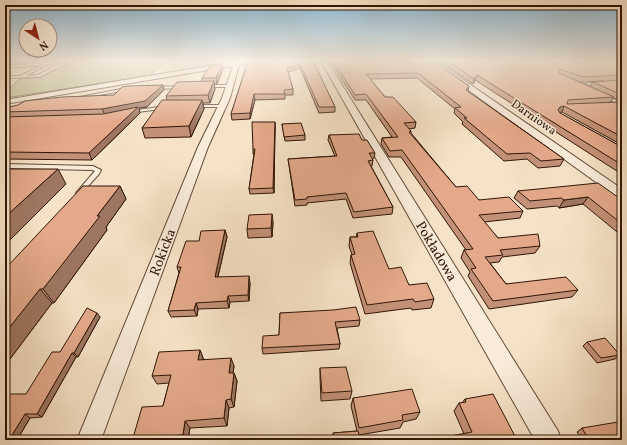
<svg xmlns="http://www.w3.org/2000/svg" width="627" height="445" font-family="Vollkorn,serif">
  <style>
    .green { fill: #bfc293; stroke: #786c4c }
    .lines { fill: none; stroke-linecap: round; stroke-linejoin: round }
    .stream { stroke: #717a71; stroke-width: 2 }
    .lane-casing { stroke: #624836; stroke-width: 2 }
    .street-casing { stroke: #624836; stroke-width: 2 }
    .lane { fill: #f9ecda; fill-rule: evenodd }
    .street { fill: #f9ecda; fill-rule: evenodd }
    .wall { fill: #c39177; stroke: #301506; fill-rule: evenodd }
    .shaded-wall { fill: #9f7661; stroke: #301506 }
    .building { fill: #e3a98a; stroke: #301506 }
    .labels { text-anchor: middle; stroke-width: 3; stroke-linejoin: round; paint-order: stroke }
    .far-street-label { font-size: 12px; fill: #301506; stroke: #f9ecda }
    .street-label { font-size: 14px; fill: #301506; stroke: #f9ecda }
  </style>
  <rect width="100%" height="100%" fill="#f6e2c6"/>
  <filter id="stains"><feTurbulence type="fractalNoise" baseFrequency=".005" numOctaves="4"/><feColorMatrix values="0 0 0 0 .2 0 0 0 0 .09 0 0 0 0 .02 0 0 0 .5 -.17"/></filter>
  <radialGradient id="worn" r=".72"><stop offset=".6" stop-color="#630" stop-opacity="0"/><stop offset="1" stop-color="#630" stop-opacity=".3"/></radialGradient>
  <path class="green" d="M71,61H167L149,76L5,98V93L19,79L39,77Z"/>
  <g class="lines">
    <path class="stream" d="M5,64L37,61"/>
    <defs>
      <path id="lane" d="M62,61L68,62L40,77L5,78V76H20L43,65L5,68V66ZM61,63L38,75L26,76L48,64Z
        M600,82L601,84L578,86L576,85Z
        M206,85H230L232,86L230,87H205V85Z
        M182,86H183V88L154,89L152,88L154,87Z
        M126,88H127V90L77,99L75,98Z
        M603,95H605L622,103L613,106V104L616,103L603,97Z
        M193,105H223L225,106L223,107H194L192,106Z
        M166,106L168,107L167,108L131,113L129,112L131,111Z
        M5,164L93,166L101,170L99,174L81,194L79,195L76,193L95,171L92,170L5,168Z"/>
      <path id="street" d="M238,61H255L239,65L230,98L208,147L101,440H77L198,147L222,98L233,66L5,104V100Z
        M321,61H327L558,431L561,440H535Z
        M428,61H436L622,189V199L618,198Z"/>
    </defs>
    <use href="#lane" class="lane-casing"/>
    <use href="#street" class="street-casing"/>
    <use href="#lane" class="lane"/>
    <use href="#street" class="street"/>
  </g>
  <path class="wall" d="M248,61H317V63L314,64L335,107V112L319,113L300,68L288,72L293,89V95H285V99L255,100L250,119L232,120L231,114Z
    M330,61H434L469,86L468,91L564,159L560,166L538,168L527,159L504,161L462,124L463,122L454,113L455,109L417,78L370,79L385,97L416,122L415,128L409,129L411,131V133L456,187L479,200L523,211L520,218L484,222L498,238L540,246L535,253L502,257L499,262L490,263L506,284L578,290L572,297L489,309L468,276L470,272L461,258L464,250H466L401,157H389L381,144L382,138L392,137L366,100H355Z
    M439,61H622V145L562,112H559L560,113L622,147V173H620L475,80L473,84ZM604,81L593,82L590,87L580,82ZM613,98L621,101L619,102L599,103L611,102Z
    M223,69L217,84H214L215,89L210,103H203L204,109L191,137L145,138L142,128L167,100L166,96L202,81V78Z
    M164,90L147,107L139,108L140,113L92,160L5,159V108Z
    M282,124L305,135V140L285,141Z
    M275,126L274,193L250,194L249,189L254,154H253V149Z
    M329,135L362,140L375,153L374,158L372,159L373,160L372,166H371L393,207L392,214L353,218L346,199L307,203V205L295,206L289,165L288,159L335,156L328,140Z
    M120,186L126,199L106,227L107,230L54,303H52L7,363L10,366L5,372V269Z
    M518,191L622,200V236L583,204L559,208L557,206L527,209L514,198Z
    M273,222L272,237L248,238L247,229Z
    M225,230L227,237L218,277L250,283L249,301L230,302L229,308L198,309L197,316L171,317L168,311L179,273L177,267L199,241Z
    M357,233L389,269L409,285L434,299L431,308L412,310L411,308L365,314L350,263L351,255H352L349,246L350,237H356Z
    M280,313L360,320L359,326L337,328L340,344L339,349L263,354L262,348L279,335Z
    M100,317L78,357H76L42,417L30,418L17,440H5L60,352Z
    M587,342L620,355L615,359L597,363L583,346Z
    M200,350L203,358V359L234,366L233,373H234L237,381L234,407L229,408L227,426L190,428L188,440H135L133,438L163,406L169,383L157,384L152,376Z
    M320,368L352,391L350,399L321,401L320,377Z
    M353,398L420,412L416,419L403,422L400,428L359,435L361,440H334L333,433L357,431L351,406Z
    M465,399L517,440H448L451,436L464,434L454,411L459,403H462Z
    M582,428L622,440H582L577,432Z"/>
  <path class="shaded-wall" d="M312,61H317V63L312,64Z
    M222,64L223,69L217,84L216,78Z
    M300,64V68L287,73V68Z
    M477,75L475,80L473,84L474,79Z
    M214,81L215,89L210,103L208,95Z
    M163,85L164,90L147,107L139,108L140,113L92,160L89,153L105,115L102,109Z
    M254,94L255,100L250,119V113Z
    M202,100L204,109L191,137L189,126Z
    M564,106L562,112L558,113V110L560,107Z
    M275,122V126L274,193L273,188Z
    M58,169L66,184L5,245V217Z
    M120,186L126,199L106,227L107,230L54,303L43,289L97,216Z
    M588,197L583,204L559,208L564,200Z
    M272,214L273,222L272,237L271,228Z
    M225,230L227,237L216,284L215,277Z
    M249,276L250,283L249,301L248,295Z
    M40,289L52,303L7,363L10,366L5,372V333Z
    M228,296L230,302L229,308L227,301Z
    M196,303L198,309L197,316L194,310Z
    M97,313L100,317L78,357L74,353Z
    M200,350L203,358L202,368L198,360Z
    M72,353L76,357L42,417L37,414Z
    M231,358L234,366L232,382L229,373Z
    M234,373L237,381L234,407L231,399Z
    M226,400L229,408L227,426L224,418Z
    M25,414L30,418L17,440H9Z
    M185,421L190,428L188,440H186L183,435Z"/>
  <path class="building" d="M248,61H313L335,107H319L300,64L287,68L293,89L284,90L285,94H254L250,113L231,114Z
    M333,61H434L469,86L466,90L564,159L541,161L530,153L507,154L464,118H467L455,108L461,107L418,73L366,74L385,97H393L416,122L404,123L411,131L409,132L456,187L467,186L479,200L509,197L523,211L479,215L498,238L538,234L540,246L500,250L503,255L485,257L506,284L566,277L578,290L493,301L471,269L476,268L464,250L473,249L402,150L390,151L382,138L398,137L366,94L355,95Z
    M447,61H622V75L583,77L560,69L559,73L614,97L568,100L567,104L619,102L622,101V137L564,106L560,107L558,110L560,113L622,147V165L477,75L474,79Z
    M222,64L216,78H202L210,66Z
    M622,80V95L593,82Z
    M214,81L208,95L166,96L177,82Z
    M163,85L145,101L102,109L5,112V108L18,105L25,101L62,97L114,95L122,87L128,86Z
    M162,100H202L189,126L142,128Z
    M138,107L89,153L5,152V117L103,114Z
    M252,122H275L273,188L249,189L255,149H253Z
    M301,123L305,135L284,137L282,124Z
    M359,134L362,140H367L375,153H369L373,160L368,161L393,207L354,212L346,193L307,197V199L295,200L288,159L337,156L329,135Z
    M5,169H58L5,217Z
    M598,183L622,200V224L588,197L564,200L561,198L530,201L518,191Z
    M83,186H120L97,216H100L43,289H40L5,333V269Z
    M272,214L271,228L247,229L249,215Z
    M225,230L215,277L249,276L248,295L228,296L227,301L196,303L194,310L168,311L181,267H177L186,241H199L201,231Z
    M373,231L389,269L401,267L409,285L427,283L434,299L415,302L413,299L367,305L351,255L355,254L350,237H358L357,233Z
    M356,307L360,320L335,322L340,344L262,348L263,336L279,335L280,313L333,310Z
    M87,308L97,313L74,353H72L37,414H25L9,440H5V394H26L52,352H60Z
    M605,338L620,355L601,358L587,342Z
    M200,350L198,360L231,358L229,373H234L231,399L226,400L224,418L185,421L183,435L133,438L142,407L163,406L171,375L152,376L159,352Z
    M346,367L352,391L322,393L320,368Z
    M412,389L420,412L402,415L403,420L359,428L353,398Z
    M493,394L517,440H452L451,436L472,432L459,403L466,402L465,399Z
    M618,422L622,427V440H589L582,428Z
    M358,431L361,440H334L333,433Z"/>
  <linearGradient id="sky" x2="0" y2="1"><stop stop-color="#8ab8d5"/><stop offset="0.49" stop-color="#fbf2e5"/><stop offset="1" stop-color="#fbf2e5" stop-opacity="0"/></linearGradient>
  <rect width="627" height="124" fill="url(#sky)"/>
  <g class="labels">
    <g class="far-street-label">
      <text transform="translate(534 117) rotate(35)" y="4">Darniowa</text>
    </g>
    <g class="street-label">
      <text transform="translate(437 251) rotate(59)" y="5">Pokładowa</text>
      <text transform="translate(162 252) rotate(-69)" y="5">Rokicka</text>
    </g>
  </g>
  <rect width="627" height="445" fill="none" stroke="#f6e2c6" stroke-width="20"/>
  <rect x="6" y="6" width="615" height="433" fill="none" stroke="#301506" stroke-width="2"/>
  <rect x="10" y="10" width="607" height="425" fill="none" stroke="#301506"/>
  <g transform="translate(38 38) rotate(144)"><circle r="19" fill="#f9ecda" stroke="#a99685"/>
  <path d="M0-3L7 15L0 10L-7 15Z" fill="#8f2418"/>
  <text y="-6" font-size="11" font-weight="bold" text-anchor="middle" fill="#301506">N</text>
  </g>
  <rect width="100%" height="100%" filter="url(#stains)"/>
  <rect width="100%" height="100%" fill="url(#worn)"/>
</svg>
